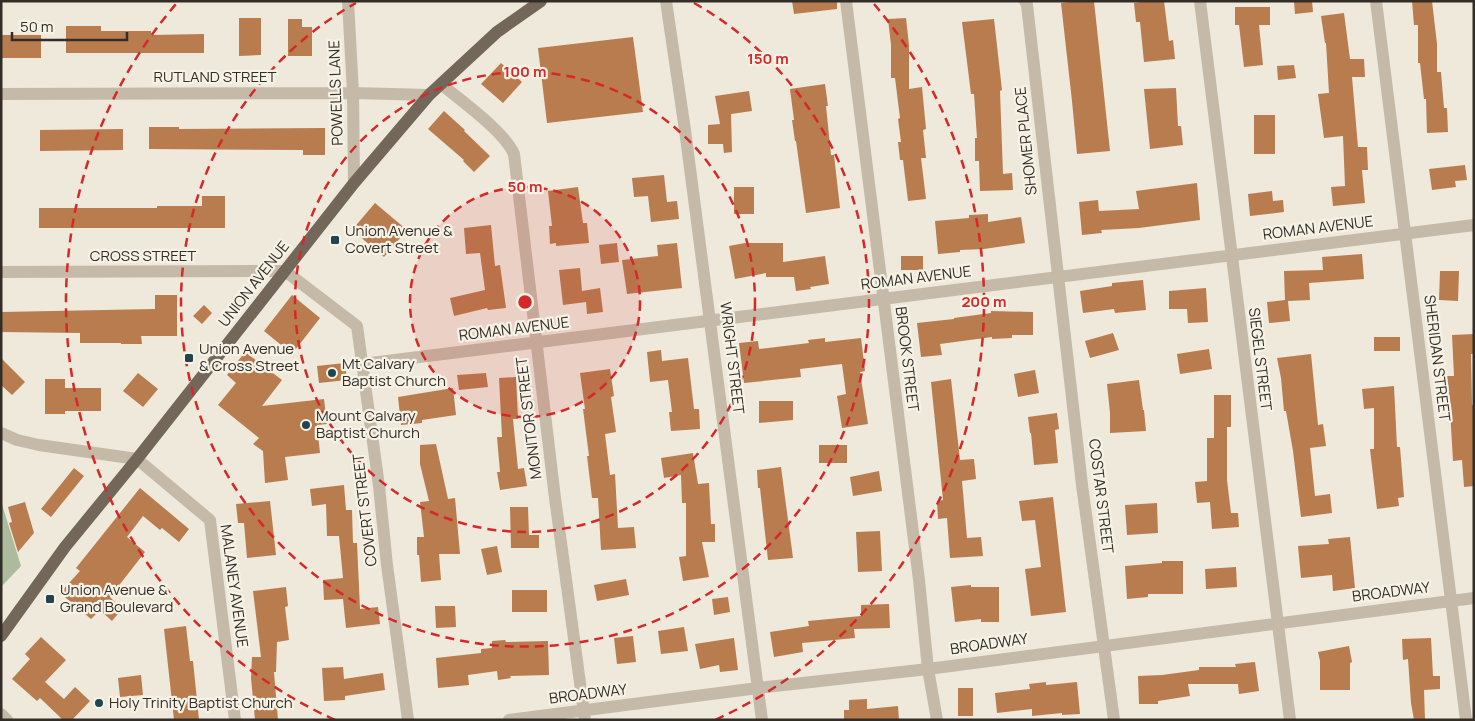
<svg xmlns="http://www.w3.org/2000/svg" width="1475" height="721" font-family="Manrope,sans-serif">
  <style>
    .green { fill: #abbb9c }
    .building { fill: #b87c4f }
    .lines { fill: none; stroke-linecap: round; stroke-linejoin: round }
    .minor { stroke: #c5baa8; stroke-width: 12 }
    .major { stroke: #73675a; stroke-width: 12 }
    .ring { fill: none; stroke: #d62828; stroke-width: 2.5; stroke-dasharray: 9 6 }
    .poi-dot { fill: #22444f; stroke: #f7f2e6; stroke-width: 2 }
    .labels { text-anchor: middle; stroke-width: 4.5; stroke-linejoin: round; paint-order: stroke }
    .street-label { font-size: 15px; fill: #322d27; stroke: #f7f2e6 }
    .poi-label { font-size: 15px; fill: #322d27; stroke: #f7f2e6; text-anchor: start }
    .centre { fill: #d62828; stroke: #f7f2e6; stroke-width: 2.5 }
    .ring-label { font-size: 15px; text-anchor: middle; font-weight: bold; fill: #d62828; stroke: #f7f2e6; stroke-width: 4.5; stroke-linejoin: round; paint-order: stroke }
  </style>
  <rect width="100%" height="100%" fill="#eee9db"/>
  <path class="green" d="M1,501L21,566L1,587Z"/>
  <path class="building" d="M792,1H837V9L794,14Z
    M1078,1H1094L1110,151L1077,154L1072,101L1061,3Z
    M1149,1H1164L1169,41L1173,40L1175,59L1144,62L1140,22H1136L1134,3Z
    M1294,1H1312L1313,12L1295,14Z
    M1412,1H1432L1437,44V72H1441L1444,108H1447L1448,132L1427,133L1426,99H1424L1420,63H1418V25H1414Z
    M1235,7H1270V25H1259L1263,65L1244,67L1239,25H1235Z
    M1344,13L1350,59H1364L1365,77H1352L1358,147H1367L1368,170H1362L1365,203L1333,206L1331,187L1345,186L1343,136L1324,138L1318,94L1329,93L1326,43H1325L1321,16Z
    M239,18H261V55L239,56Z
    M906,18L909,45V89L922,87L926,129L923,130L926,158H921L926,199L908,201L903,160H900L898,142H901L898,119L900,118L895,78H891V45L888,19Z
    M288,19H302V27H312V56H288Z
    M994,19L1002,90L1000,91L1003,174L1012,173L1013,190L980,191L979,161H975V138H977L974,94H971L962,22Z
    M66,26H101V31H151V35L204,34V53H66Z
    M1,35H41V58H1Z
    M633,37L643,112L547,123L538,48Z
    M501,63L522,82L503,103L481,84Z
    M1294,65L1296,78L1278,80L1277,66Z
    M825,84L828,106H826L831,155H834L840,208L806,213L796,141H795L792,120H794L790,89Z
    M1176,88L1178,126H1181L1183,145L1150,149L1144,89Z
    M749,91L752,111L731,114L732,152L724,153L723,144H708V125L720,124L715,96Z
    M444,111L465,130L464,131L490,156L474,172L463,161L464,160L428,129Z
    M1254,115H1275V154H1254Z
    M149,127H179V129L325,128V155H303V150L149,149Z
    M123,129V150L40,151V130Z
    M1465,165L1467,180L1455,181L1456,187L1432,190L1429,169Z
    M664,175L667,202L677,201L679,219L651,222L648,196L634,197L632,178Z
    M1197,183L1200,220L1139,228L1101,230L1102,233L1082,235L1079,202L1098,200L1099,211L1139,209L1136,191Z
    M578,187L583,223H587L589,243L556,246V243L550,244L549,226H552L548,191Z
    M734,187H754V214H734Z
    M1272,191L1273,201L1283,200L1284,212L1250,216L1248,194Z
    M202,196H225V228H39V208H157V206H202Z
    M375,203L407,230L384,257L352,230Z
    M988,214V222L1021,217L1025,243L984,249L960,250V252L938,254L935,221L969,218V215Z
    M491,225L495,266L500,265L506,308L488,310L487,308L454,316L450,298L485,290L480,253L466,254L464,228Z
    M617,243L619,262L601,264L599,245Z
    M677,243L682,288L627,294L622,260L658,256L657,245Z
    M745,243H783V262L825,256L829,284L810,287L811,289L796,291L794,277H766V273L735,279L729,246Z
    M1362,254L1364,279L1309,283L1310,300L1288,301L1290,321L1269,323L1267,302L1285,300L1284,271L1323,270L1322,257Z
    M901,256H923V270H901Z
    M580,268L582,291L600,288L603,312L587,314L586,302L563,305L559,270Z
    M1440,271H1459L1458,301L1439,300Z
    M1143,280L1146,310L1115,313L1114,309L1083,313L1080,291L1112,286V283Z
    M1206,288L1208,322L1188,323L1187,309H1169V291Z
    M155,295H177V336H141L142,344H121V343H80V333L1,332V312L155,309Z
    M292,295L320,318L292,354L264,331Z
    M204,305L212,313L202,324L193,316Z
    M991,311L1033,312V335H1012V338L992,339V337L940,344L942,355L921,357L917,323L954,319V318L991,313Z
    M1113,333L1119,350L1090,358L1085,341Z
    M1474,334V354H1471L1472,405H1474V486L1464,487L1462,460L1453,461L1449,393H1445V376H1454L1452,335Z
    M1374,337H1400V351H1374Z
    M825,338V342L861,338L865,371L860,372L868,424L842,428L837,396L846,394L842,364L800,369L801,377L744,383L739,343L758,341L759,349L809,343L808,340Z
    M1209,349L1212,369L1180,374L1177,354Z
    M661,350L662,361L688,358L694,409H699L700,429L671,431L669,412H672L668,380L650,382L647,352Z
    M245,352L282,380L262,406L324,399L327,424L317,425L320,453L285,457L288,480L265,483L263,451L253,444L259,438L218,405L236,383L227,375Z
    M1311,354L1318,425L1323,424L1326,446L1310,448L1315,496L1330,494L1332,513L1301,517L1293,451L1286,411H1284L1281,378L1277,358Z
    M1,358L25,382L12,395L1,385Z
    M345,363L347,380L319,383L317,366Z
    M610,369L614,396L611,397L616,432L605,434L610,475L615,474L618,528L634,527L636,548L601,550L598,498H592L587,456H589L583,409H585L580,373Z
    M1035,370L1039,393L1018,397L1014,374Z
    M138,373L158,389L143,407L123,391Z
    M486,373L488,387L459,390L457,375Z
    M516,377L518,419H513L518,469L524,468L527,486L500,490L497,472H500L497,437H502L499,378Z
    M45,379H65V388H101V411H65V414H45Z
    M951,379L960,460L974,459L976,479L962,481L967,538L981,537L983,556L950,558L947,518L938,519L937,501L943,500L931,382Z
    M1139,380L1143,410H1144L1146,431L1110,433V413L1107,384Z
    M1394,386L1397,447H1400L1404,497L1398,498L1399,506L1377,509L1370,449H1374V408L1364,409L1362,389Z
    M453,388L456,415L422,420V423L401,425L398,397Z
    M1214,395H1231V427H1227V480L1231,513H1238L1239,527L1212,529L1210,502L1197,503L1195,482L1207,481V438H1214Z
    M759,401H793V420L759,423Z
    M1057,413L1059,429L1055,430L1058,463L1034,465L1031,433H1030L1028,417Z
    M436,444L448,499L455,498L460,554H439L441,580L421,582L419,555H417V537H424L420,502L429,501L420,464V445Z
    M819,445H847V463H819Z
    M693,453L698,484L709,483L711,524H715V542H702L709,577L683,581L679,557L686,556V503H682L681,475L664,478L661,458Z
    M781,467L793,558L768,560L760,488H758L757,470Z
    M74,468L84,476L51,517L41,509Z
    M879,471L882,491L853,496L850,477Z
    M344,485L346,510H352L353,543H357L360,609L378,607L380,624L346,628L343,599L324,600L323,580L343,578L339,536H327L326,504L312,506L310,489Z
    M140,488L189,529L179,542L162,528L160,530L143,516L127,537L145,552L110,597L122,609L112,621L100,610L91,619L60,593L80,571L76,568Z
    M1053,497L1066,612L1031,616L1025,569L1041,567L1035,520L1022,521L1019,501Z
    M270,501L276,555L247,558L244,523H238L236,504Z
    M25,502L34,533L18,552L9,523L12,522L8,507Z
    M1157,503L1158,533L1127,535L1125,505Z
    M510,507H528L529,535H539V548H511Z
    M880,531L882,571L858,572L856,532Z
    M1350,537L1355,588L1333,591L1332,575L1301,578L1298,546L1329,544L1328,539Z
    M497,546L502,572L487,575L481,549Z
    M1162,561H1183V594H1148V597L1127,599L1125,566L1162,563Z
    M1236,567L1237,587L1206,589L1205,569Z
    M626,579L629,595L597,601L594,585Z
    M971,585V587H999V622H981V619L955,622L951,587Z
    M286,587L288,606L285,607L289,640L277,642L276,672H274L278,720H255L251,678L252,657H261L253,591Z
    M512,590H547V612H512Z
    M728,597L730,612L714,615L712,599Z
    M889,604L890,628L854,629L855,638L802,643L803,652L774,657L770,632L809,626L808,621L861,616V605Z
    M435,606H455L456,627L436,628Z
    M186,626L190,661H193L199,720H174L164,629Z
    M684,627L688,651L661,654L658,631Z
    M633,636L636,662L617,664L614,638Z
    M41,637L66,660L45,682L64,699L75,687L90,701L72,720H63L40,698L37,701L12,679L30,659L25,654Z
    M734,638L738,670L720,672L719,665L700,669L695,644Z
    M1431,638L1433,676H1440V689L1424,690L1425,720H1414L1411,703L1408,659L1403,660L1402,639Z
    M505,640L506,642L548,641L549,675L510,676L511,678L498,680L497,671L468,675L469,685L438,688L436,658L481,653V649L492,648V641Z
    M1349,646L1352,662L1350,663V690H1320V661L1318,652Z
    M1255,662L1259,691L1239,694L1238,684H1188L1190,696L1158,701V704H1139L1138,676L1162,675L1199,670V667H1236L1235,664Z
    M343,667L344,679L383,673L385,690L345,696V700L324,701L322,668Z
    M141,675L143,695L120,697L118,678Z
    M1046,682V685L1077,682L1080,714L1062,715V713L1032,716V709L997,713L995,693L1030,689L1029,684Z
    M958,688H973V716H958Z
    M867,699V709L898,706L899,720H844V710H849V700Z"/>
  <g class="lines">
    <path class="minor" d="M348,1L353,93L354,183
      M666,1L685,130L762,720
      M846,1L919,580L928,669L937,720
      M1025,1L1027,5L1082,485L1114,720
      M1200,1L1290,720
      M1376,1L1466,720
      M441,84C461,101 504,131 514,154L555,498L585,720
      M1,94L353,93L429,95
      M1,272L285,271L357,326L379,486L387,565L408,720
      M363,364L1474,225
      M1,433L17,440L39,445L137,459L210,520L235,720
      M1,714L7,720
      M509,720L758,688L928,669L1474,598"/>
    <path class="major" d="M1,636L65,547L137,459L354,183L429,95L497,32L541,1"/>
  </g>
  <circle cx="525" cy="302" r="115" fill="#d62828" fill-opacity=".12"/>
  <g class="ring">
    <circle cx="525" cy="302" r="115"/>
    <circle cx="525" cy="302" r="230"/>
    <path d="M694 3A344 344 0 1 1 356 3"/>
    <path d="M335 720A459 459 0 0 1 176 4M874 4A459 459 0 0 1 715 720"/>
  </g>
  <g class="poi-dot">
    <rect x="330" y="235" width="10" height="10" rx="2.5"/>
    <rect x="184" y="353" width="10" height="10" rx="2.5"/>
    <circle cx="332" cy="373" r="5"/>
    <circle cx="306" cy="425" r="5"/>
    <rect x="45" y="594" width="10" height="10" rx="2.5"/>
    <circle cx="99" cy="703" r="5"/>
  </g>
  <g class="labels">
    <g class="street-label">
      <text x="215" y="82">RUTLAND STREET</text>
      <text transform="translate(336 93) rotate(-92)" y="5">POWELLS LANE</text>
      <text transform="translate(1026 141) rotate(-96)" y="5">SHOMER PLACE</text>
      <text transform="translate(1318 228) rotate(-7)" y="5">ROMAN AVENUE</text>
      <text x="143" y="261">CROSS STREET</text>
      <text transform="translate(916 278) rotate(-7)" y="5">ROMAN AVENUE</text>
      <text transform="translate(254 284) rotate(-52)" y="5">UNION AVENUE</text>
      <text transform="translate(514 329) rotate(-7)" y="5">ROMAN AVENUE</text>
      <text transform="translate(732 358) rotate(83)" y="5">WRIGHT STREET</text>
      <text transform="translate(1437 358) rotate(83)" y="5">SHERIDAN STREET</text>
      <text transform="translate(907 359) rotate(83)" y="5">BROOK STREET</text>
      <text transform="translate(1260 359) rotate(83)" y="5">SIEGEL STREET</text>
      <text transform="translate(529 418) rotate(-97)" y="5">MONITOR STREET</text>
      <text transform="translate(1101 496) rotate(83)" y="5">COSTAR STREET</text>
      <text transform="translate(365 510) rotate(-97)" y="5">COVERT STREET</text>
      <text transform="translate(234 586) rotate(82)" y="5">MALANEY AVENUE</text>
      <text transform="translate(1391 592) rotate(-7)" y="5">BROADWAY</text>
      <text transform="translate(989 644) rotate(-8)" y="5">BROADWAY</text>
      <text transform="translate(588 694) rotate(-7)" y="5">BROADWAY</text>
    </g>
    <g class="poi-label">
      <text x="345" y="236">Union Avenue &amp;<tspan x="345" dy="17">Covert Street</tspan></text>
      <text x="199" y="354">Union Avenue<tspan x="199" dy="17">&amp; Cross Street</tspan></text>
      <text x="342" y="369">Mt Calvary<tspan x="342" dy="17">Baptist Church</tspan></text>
      <text x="316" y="421">Mount Calvary<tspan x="316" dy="17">Baptist Church</tspan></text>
      <text x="60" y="595">Union Avenue &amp;<tspan x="60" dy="17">Grand Boulevard</tspan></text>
      <text x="109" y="708">Holy Trinity Baptist Church</text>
    </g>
  </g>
  <circle cx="525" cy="302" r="8" class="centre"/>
  <g class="ring-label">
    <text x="768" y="64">150 m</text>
    <text x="525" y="77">100 m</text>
    <text x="525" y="192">50 m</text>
    <text x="984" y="307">200 m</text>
  </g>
  <rect width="1475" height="721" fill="none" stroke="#322d27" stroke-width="5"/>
  <path d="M12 32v8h115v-8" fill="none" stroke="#322d27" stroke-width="2.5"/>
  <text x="20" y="32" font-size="15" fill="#322d27" stroke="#f7f2e6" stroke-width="4" paint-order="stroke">50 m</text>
</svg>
